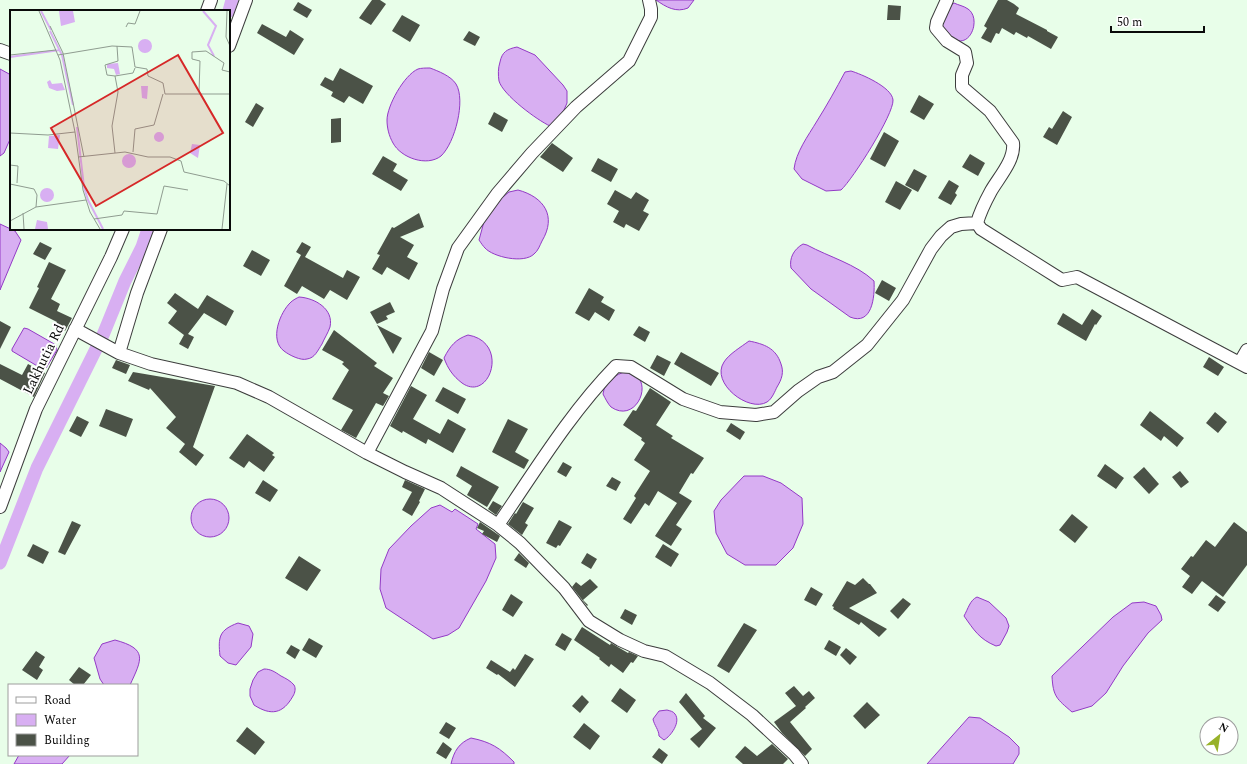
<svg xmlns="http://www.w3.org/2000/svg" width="1247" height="764" font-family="Spectral,serif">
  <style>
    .water { fill: #d8aff2; stroke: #933ac6 }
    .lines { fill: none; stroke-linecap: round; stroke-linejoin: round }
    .canal { stroke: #d8aff2; stroke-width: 13 }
    .building { fill: #4b5247 }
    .minor-casing { stroke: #3d3d3d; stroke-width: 14 }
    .minor { stroke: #fff; stroke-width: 12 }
    .labels { text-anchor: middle; stroke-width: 4; stroke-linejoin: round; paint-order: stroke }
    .street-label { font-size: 14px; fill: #0a0a0a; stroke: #fff }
    .inset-river { fill: none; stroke: #d8aff2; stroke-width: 2 }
    .inset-road { fill: none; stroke: #8f9c90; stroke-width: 1 }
    .view { fill: #d62828; fill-opacity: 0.15; stroke: #d62828; stroke-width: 2 }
    .inset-edge { fill: none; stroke: #0a0a0a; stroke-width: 2 }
  </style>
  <rect width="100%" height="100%" fill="#e8fee9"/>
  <path class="water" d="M656,0H694L688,8C676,13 666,7 656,0Z
    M954,3C958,5 964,6 968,9C983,19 968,56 948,34C945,31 942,29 942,24C941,17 948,7 954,3Z
    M517,47L535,55L563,85L567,91V103L560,119L550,126C537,120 503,95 499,81C498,75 498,68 500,62C502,52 507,49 517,47Z
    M430,68C438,71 451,76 456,84C466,100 455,143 441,156C427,167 401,158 393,143C389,136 387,128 387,120C387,106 404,75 418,69C421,68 426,68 430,68Z
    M0,69L11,75V137L4,153L0,156Z
    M851,71C861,74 892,87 893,100C894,114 853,179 841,190L826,191L802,179L794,169C796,152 808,136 817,121C827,105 836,89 845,72Z
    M518,190C544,197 557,216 542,241C540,245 538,251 534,254C524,264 493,257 485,248C483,246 481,243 479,240L485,218L498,201L509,192Z
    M0,224L15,231L21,240L0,290Z
    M803,244L807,245C829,257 856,264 874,281C875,297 872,326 850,317L811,289L791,268C789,258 794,249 803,244Z
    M299,297C315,298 334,309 330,327C328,333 324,339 322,344C318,350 315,358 307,359C301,361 289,355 284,351C269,340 280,312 291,302C293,300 297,298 299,297Z
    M24,328L28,329L56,345L57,350L46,368L39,367L12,351V349Z
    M468,335C510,342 490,403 462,383C453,376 448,369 444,358C450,346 456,339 468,335Z
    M749,341C764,344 776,348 781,364C784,372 782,379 777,387C775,391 772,399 767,402C749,413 710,383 724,362C729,354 741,347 749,341Z
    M627,371C630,372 634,374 636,375C652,388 634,423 611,407C608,404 605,398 603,394C605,380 615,375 627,371Z
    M0,443L6,448L9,452L0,472Z
    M744,476H763L781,483L802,498L803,524L793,548L776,565H745L727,554L716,533L714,511L721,500Z
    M191 518a19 19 0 1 1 38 0a19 19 0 1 1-38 0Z
    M440,505L452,512L455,509L478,524L476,529L495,544L496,558L486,581L459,628L448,635L433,639L386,608L380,589L381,569L389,549L411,526L431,508Z
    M977,597L989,602L1006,618L1009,626L1007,632L1000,645L996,646C979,639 974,630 964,616C968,609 970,600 977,597Z
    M1144,602L1156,606L1161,615L1162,620L1148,633L1123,666L1106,693L1092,706L1072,712C1057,699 1053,697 1052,676L1113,617L1132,603Z
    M238,623L249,626L253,634L251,647L236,665L228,663L220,656C218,637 219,630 238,623Z
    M115,640C148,649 142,659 130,685H104L100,679L94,658L102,644Z
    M264,669C271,669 275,672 281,676C285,678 291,681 294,685C296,688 295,693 293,696C283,714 271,716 254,705L250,696V689L253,680L258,672Z
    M667,710C670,711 673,711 675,714C681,722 671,736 664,740L659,736C659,730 654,725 653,719L659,711Z
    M969,717L980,718L1009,737L1019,747V754L1013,764H927Z
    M471,738C491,742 500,748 514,762V764H451C454,751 459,743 471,738Z
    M19,755H70L62,764H14Z"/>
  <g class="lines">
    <path class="canal" d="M229,11L232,0
      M0,563L37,468L103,335L125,281L142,247L148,229"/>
  </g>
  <path class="building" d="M372,0H380L386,4L371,25L359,18Z
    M998,0H1007L1014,4L1019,8L1016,14L1047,30V31L1058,37L1051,49L1028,36L1027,38L1016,32L1014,35L1002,28L999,34L996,33L991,43L981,38L987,28L984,26Z
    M298,2L312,10L307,18L293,10Z
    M888,5L901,6L900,20H887Z
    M402,15L420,25L410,42L392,31Z
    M262,24L286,37L290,30L304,39L294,55L257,33Z
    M469,31L480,37L475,46L463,40Z
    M340,68L373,86L363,104L349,96L344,103L331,96L333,92L320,85L325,77L333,81Z
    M919,95L934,104L924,120L910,112Z
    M256,103L264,108L253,127L245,122Z
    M1063,111L1072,117L1057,145L1043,137L1049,127L1052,129Z
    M494,112L508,120L502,132L488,124Z
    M341,118V142L331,143V119Z
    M884,132L899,141L885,167L870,159Z
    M552,143L573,158L563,172L540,157Z
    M970,154L985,163L978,176L962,167Z
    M383,156L397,164L393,171L408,180L401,191L372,174Z
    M598,158L618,169L611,182L591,171Z
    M914,169L927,176L918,192L905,185Z
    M949,180L959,186L955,193L957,195L951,205L938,198Z
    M896,181L912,190L900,210L885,202Z
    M615,190L631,199L636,192L649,200L643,211L649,214L639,231L626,224L624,228L613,222L619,211L607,204Z
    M419,213L424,227L400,237L414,245L407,257L418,263L409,280L387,267L382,275L372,269L380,255L377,254L392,227L394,228Z
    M40,242L52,248L45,260L33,254Z
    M302,242L311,247L305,257L343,278L347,270L360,277L347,300L330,290L324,299L302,286L297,294L284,286L301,255L296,252Z
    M252,250L270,260L261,276L243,266Z
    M49,262L66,270L51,299L60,304L57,311L72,318L65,331L55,325L57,322L29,308L39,288L37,287Z
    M882,280L896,288L889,301L875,293Z
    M589,288L604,297L601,302L615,310L609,321L595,312L589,321L575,313Z
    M175,293L198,309L207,295L234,311L226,326L204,313L188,334L194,337L188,349L179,344L184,335L168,323L177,311L167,303Z
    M390,302L395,312L386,316L388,319L377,324L370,312Z
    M1092,309L1102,316L1096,325L1095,324L1086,341L1057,324L1063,313L1082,325Z
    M0,321L11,327L0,349Z
    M377,325L402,338L393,354Z
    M639,326L650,332L645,342L633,335Z
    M334,330L377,363L374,366L393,378L383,393L389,396L383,406L376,403L356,438L341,430L353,410L332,399L349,370L342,364L344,362L322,350Z
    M429,352L443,360L434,376L421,368Z
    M681,352L719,373L711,386L674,364Z
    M657,355L671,362L664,376L650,368Z
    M1209,357L1224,367L1218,376L1203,367Z
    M116,360L130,365L126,374L112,368Z
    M0,364L22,375L28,364L45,373L34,397L0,379Z
    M133,372L215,386L193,447L204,455L196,466L179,452L185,444L166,428L176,417L150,388L149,390L128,381Z
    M411,386L427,395L413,419L440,434L448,419L466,429L453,453L428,439L426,444L403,431L402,433L390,426Z
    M443,387L466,399L458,414L435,401Z
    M650,388L671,402L656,425L673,436L671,438L704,458L693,474L691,473L679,493L692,501L676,525L682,529L671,546L655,536L677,503L658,491L649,506L645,503L631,524L623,519L636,498L634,496L650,471L634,460L645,443L641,440L642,438L623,425L633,410L636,411Z
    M106,409L133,419L126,437L99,426Z
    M1150,411L1184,438L1177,447L1164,436L1161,441L1140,425Z
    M1215,412L1227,422L1218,433L1206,423Z
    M77,416L89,422L81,437L69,431Z
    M508,419L528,429L515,452L529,460L524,469L492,452Z
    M731,423L745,432L740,440L726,431Z
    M247,434L274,453L272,455L275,457L264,472L249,461L244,468L229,458Z
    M563,462L572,467L566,477L557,472Z
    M1105,464L1124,478L1116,489L1097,476Z
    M461,466L499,487L487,507L467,495L472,486L456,476Z
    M1144,467L1159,484L1149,494L1133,477Z
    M1180,471L1189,482L1181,488L1172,477Z
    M612,477L621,482L616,491L606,486Z
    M263,480L278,490L270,502L255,493Z
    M405,480L425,489L419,501L420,502L412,516L402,510L412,492L402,487Z
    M493,501L502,506L496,515L488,509Z
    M523,502L534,508L525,523L528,525L522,535L508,524L515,513L516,514Z
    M1072,514L1088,527L1075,543L1059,530Z
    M559,520L572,527L560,546L558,545L556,548L546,543Z
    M72,521L81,525L65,555L58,552Z
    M480,522L500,536L497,542L482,534L484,531L477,528Z
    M1234,522L1247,532V565L1223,597L1202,581L1192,594L1182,587L1190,576L1181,569L1191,556L1193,557L1206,540L1215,547Z
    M33,544L49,552L43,564L27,556Z
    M663,544L679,554L671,567L655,557Z
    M519,553L529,563L526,568L514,560Z
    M587,553L597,559L591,569L581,563Z
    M299,556L321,570L307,591L285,578Z
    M863,578L869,584H870L877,593L849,608L887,629L879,637L861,622L859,625L833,609L834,607L832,606L847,581L855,585Z
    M590,579L598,587L583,600L588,605L587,606L572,587L576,582L581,586Z
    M811,587L823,594L816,606L804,600Z
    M511,594L523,602L513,617L502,610Z
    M1216,595L1226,602L1218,612L1208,605Z
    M903,598L911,604L898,619L890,611Z
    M625,609L637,615L632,625L620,618Z
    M744,623L757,630L729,673L717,666Z
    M582,627L610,645L611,643L628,653L629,652L638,656L633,663L631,662L623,673L611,664L609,667L599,659L600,658L574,640Z
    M562,633L572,639L565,651L555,645Z
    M309,638L323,646L316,658L302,650Z
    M829,640L841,647L836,656L824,649Z
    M291,645L300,650L295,659L286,653Z
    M846,648L857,657L850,665L840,655Z
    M36,651L45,657L39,667L43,670L37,680L22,670Z
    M525,654L534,659L515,687L498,674L497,675L486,668L491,660L510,672L513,668L515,670Z
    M79,667L91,675L83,685H75L69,680Z
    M794,686L803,696L809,691L815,698L805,707L806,708L790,722L812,749L805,756L782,733L774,722L796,706L785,693Z
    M620,688L636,700L627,713L611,701Z
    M686,693L705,716L703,718L716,728L699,748L690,739L702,729L679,702Z
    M582,695L589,702L580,713L572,706Z
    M867,702L880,715L865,729L853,716Z
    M446,722L456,728L449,739L439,733Z
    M584,723L600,736L590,750L573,737Z
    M247,727L265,742L255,755L236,741Z
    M443,742L452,749L446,759L436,753Z
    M772,744L788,759L783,764H743L735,757L745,746L757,756Z
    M659,748L668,755L662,764L652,757Z"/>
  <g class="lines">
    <defs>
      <path id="minor" d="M947,0L937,22L936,28L947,41L965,52L967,63L962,75V87L990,111L1013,143C1015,160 999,177 991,191C985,202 980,212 977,223L981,229L1062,280L1077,277L1247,367
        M207,11L211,0
        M229,46L246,0
        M0,50L11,54
        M75,329L119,353L151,364L237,383L269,397L367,453L405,472L441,488L498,525L520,543L564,588L589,621L620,640L644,651L665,656L710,683L752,715L794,754L802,764
        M119,353L137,293L161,229
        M1240,362L1247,350
        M367,453L432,331L443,289L458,248L497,194L532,153L576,107L629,61L651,17V9L649,0
        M0,507L36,409L111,257L123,229
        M498,525C535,471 570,413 616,366L631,367L683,399L720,412L756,415L774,412L798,391L818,377L833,372L867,345L903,300L931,249L941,236L951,227L961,224L977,223"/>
    </defs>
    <use href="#minor" class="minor-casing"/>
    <use href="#minor" class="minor"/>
  </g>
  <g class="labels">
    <g class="street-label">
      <text transform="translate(43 359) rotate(-64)" y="5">Lakhutia Rd</text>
    </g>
  </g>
  <g transform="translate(10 10)">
    <rect width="220" height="220" fill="#e8fee9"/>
    <path d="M49,1H63L65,12L51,16ZM128 36a7 7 0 1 1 14 0a7 7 0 1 1-14 0ZM108,53L110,64L106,65L104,59L97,58V54ZM40,70L42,74L52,73L55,80L47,81L39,78L37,72ZM131,76H138L137,89L132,88ZM144 127a5 5 0 1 1 10 0a5 5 0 1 1-10 0ZM50,125L48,139L38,138L39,126ZM182,134L190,135L188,148L180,143ZM112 151a7 7 0 1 1 14 0a7 7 0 1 1-14 0ZM30 185a7 7 0 1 1 14 0a7 7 0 1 1-14 0ZM27,210L37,212L38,219H25Z" fill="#d8aff2"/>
    <path class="inset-river" d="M31,1L41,20M193,1L206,16L198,35L204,46M40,21L52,45L63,95M0,47L50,40M67,117L74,177L78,190L93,219"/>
    <path class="inset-road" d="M29,1L50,50L65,122L73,180L80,202L90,219M217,1L216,27L220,36M40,16L53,43L74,147M116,17L118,13L125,14L130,1M0,45L46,40M48,45L102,36L122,37L125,57L137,59L138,66L153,73L155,84H220M105,66L123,63L125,58M189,82L190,51L182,49V42L196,41L214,53L212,60L220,62M0,123L38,125L65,122M123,142L125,119L144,115L153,84M105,143L102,116L108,82L105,66L97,65L95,55L108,51L107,36M68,147L115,142L138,147H160L171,151L174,162L214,171L220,176M0,155L8,156L7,173M0,174L24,179L27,185L26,197M13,203L14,219M84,209L112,205L114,201L147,204L154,176L178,180M0,211L26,197L76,190M212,219L217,174"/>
    <path class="view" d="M168,45L213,123L86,196L41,118Z"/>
    <rect width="220" height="220" class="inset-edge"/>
  </g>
  <rect x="8" y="684" width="130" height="72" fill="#ffffff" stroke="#9d9d9d"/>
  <rect x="16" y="697" width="20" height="6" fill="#ffffff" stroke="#9d9d9d"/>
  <text x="44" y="704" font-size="12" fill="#0a0a0a">Road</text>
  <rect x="16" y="714" width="20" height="12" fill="#d8aff2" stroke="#9d9d9d"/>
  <text x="44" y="724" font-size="12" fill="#0a0a0a">Water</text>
  <rect x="16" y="734" width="20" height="12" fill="#4b5247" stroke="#9d9d9d"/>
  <text x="44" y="744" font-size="12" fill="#0a0a0a">Building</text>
  <g transform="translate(1219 736) rotate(30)"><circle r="19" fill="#ffffff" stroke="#9d9d9d"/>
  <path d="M0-3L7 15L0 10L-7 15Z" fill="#98b22a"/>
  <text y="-6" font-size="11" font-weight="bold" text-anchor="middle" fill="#0a0a0a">N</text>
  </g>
  <path d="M1111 26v6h93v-6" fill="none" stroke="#0a0a0a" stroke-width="2"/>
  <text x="1117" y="26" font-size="12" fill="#0a0a0a" stroke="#ffffff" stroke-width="3" paint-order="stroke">50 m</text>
</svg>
